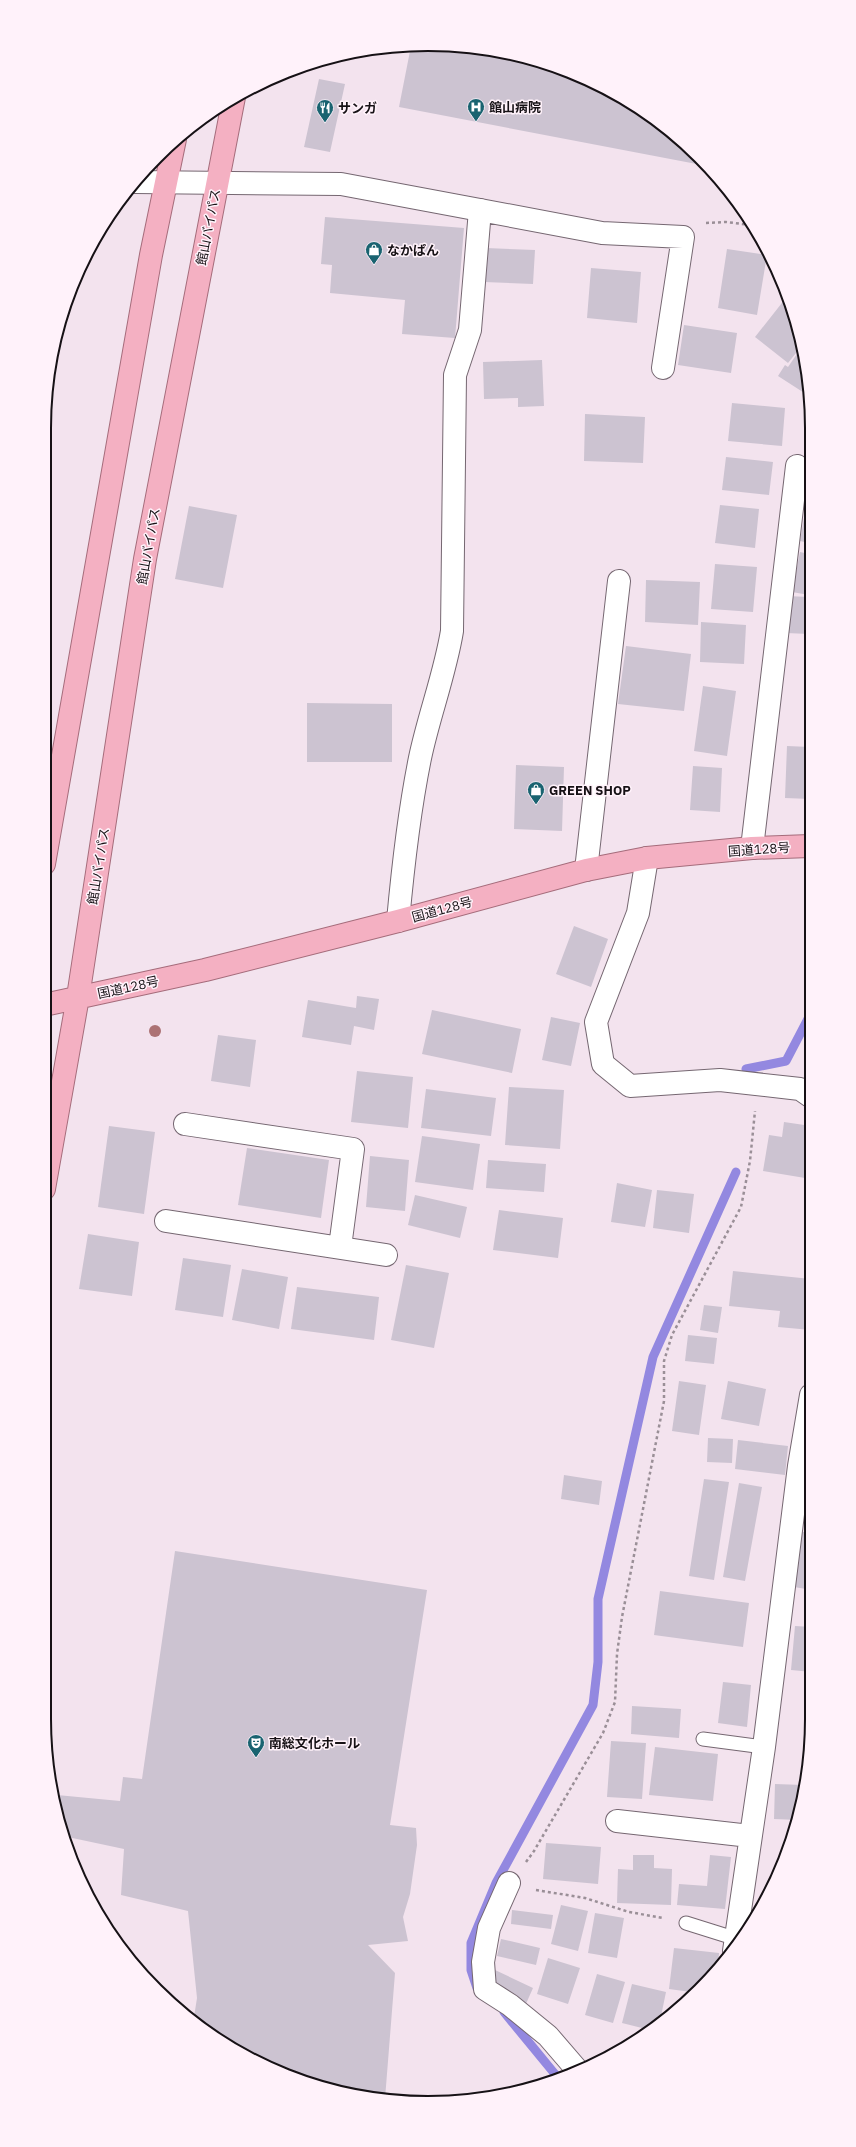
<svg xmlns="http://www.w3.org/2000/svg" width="856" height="2147" font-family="'IBM Plex Sans','Noto Sans JP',sans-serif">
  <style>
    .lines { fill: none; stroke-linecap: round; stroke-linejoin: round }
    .stream { stroke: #9388e0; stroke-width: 9 }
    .building { fill: #ccc3d1 }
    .service-casing { stroke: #756771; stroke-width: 15 }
    .minor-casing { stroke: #756771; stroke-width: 24 }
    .tertiary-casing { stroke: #756771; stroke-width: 24 }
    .trunk-casing { stroke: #a56c7b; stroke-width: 24 }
    .path { stroke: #9a8f97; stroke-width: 2.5; stroke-dasharray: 3 3; stroke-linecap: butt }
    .service { stroke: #fff; stroke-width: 13 }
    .minor { stroke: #fff; stroke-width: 22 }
    .tertiary { stroke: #fff; stroke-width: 22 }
    .trunk { stroke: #f4b0c2; stroke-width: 22 }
    .tree { fill: #ac7274 }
    .labels { text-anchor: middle; stroke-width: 3; stroke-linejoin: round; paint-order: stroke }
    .poi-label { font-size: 13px; font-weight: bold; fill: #161115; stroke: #fff2fa; text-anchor: start }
    .street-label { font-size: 13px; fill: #161115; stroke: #fff2fa }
    .rim { fill: none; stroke: #161115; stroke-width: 2 }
  </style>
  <rect width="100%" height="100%" fill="#f3e3ee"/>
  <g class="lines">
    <path class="stream" d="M746,1069L786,1061L810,1015
      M477,1988L471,1970V1943L496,1883L593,1705L598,1662V1599L653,1357L736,1172
      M504,2012L559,2079"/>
  </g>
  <path class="building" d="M453,45L528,57L641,109L707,166L399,107L411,46Z
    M319,79L345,84L330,152L304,147Z
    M325,217L464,228L455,338L402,334L405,300L330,293L332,265L321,264Z
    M486,248L535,250L533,284L484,282Z
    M727,249L767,255L757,315L718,308Z
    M591,268L641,272L637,323L587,318Z
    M785,299L800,348L788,363L755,337Z
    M684,325L737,333L731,373L678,365Z
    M799,351L809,378V396L778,376L785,365L788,367Z
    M542,360L544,406L518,407V398L484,399L483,362Z
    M732,403L785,408L782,446L728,441Z
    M585,414L645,417L643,463L584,461Z
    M726,457L773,462L769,495L722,490Z
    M808,495H809V543L800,541Z
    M720,505L759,509L755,548L715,543Z
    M189,506L237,515L223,588L175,579Z
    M800,552L809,554V595L792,592Z
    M715,564L757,567L753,612L711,609Z
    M646,580L700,582L698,625L645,622Z
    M787,596L809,597V634L786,633Z
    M701,622L746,625L744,664L700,662Z
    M626,646L691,654L684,711L618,704Z
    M703,686L736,691L727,756L694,751Z
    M307,703L392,704V762H307Z
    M787,746L810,747V799L785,798Z
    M516,765L564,767L562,831L514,829Z
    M693,766L722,768L720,812L690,810Z
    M574,926L608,939L591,987L556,974Z
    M357,996L379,999L374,1030L354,1026L351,1045L302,1037L308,1000L356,1008Z
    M432,1010L521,1029L512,1073L422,1054Z
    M551,1017L580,1023L571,1066L542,1060Z
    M218,1035L256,1040L250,1087L211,1081Z
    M357,1071L413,1077L408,1128L351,1122Z
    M509,1087L564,1090L560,1149L505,1145Z
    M426,1089L496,1098L491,1136L421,1128Z
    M784,1122L811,1126V1179L763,1171L769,1135L782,1137Z
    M109,1126L155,1132L144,1214L98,1207Z
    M422,1136L480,1144L473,1190L415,1182Z
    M247,1148L329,1160L321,1218L238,1205Z
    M370,1156L409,1160L405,1211L366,1207Z
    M488,1160L546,1164L544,1192L486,1188Z
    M617,1183L652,1190L645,1227L611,1222Z
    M657,1190L694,1194L689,1233L653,1228Z
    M415,1195L467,1207L460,1238L408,1225Z
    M499,1210L563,1218L558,1258L493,1250Z
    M88,1234L139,1242L132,1296L79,1289Z
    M183,1258L231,1265L223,1317L175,1310Z
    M406,1265L449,1273L434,1348L391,1340Z
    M242,1269L288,1277L279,1329L232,1320Z
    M733,1271L811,1279V1330L778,1327L780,1311L729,1306Z
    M297,1287L379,1297L374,1340L291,1329Z
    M704,1305L722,1307L718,1333L700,1330Z
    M688,1335L717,1338L714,1364L685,1361Z
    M679,1381L706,1385L699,1435L672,1431Z
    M728,1381L766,1389L759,1426L721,1419Z
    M708,1438L733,1439L732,1463L707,1462Z
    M738,1440L788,1446L785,1475L735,1469Z
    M811,1452V1495L803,1494Z
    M564,1475L602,1481L599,1505L561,1499Z
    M704,1479L729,1482L714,1580L689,1576Z
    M739,1483L762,1487L745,1581L723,1577Z
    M795,1531L812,1533V1590L788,1586Z
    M175,1551L427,1590L390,1825L416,1828L417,1845L410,1894L403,1917L408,1941L368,1945L395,1973L385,2099L378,2100L305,2083L236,2052L194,2017L197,1998L188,1911L121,1895L124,1849L63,1836L57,1795L120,1801L123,1777L142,1779Z
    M660,1591L749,1603L743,1647L654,1635Z
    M795,1626L812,1627V1672L791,1670Z
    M723,1682L751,1685L747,1727L718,1723Z
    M632,1706L681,1709L679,1738L631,1734Z
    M611,1741L646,1743L642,1799L607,1797Z
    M655,1747L718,1754L713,1801L649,1795Z
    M775,1784L803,1785L798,1820L774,1819Z
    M546,1843L601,1847L598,1884L543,1879Z
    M633,1855H654V1868L672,1869L671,1905L617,1903L618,1869L633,1870Z
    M710,1855L731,1857L725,1909L677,1905L679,1884L707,1886Z
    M775,1871H779L774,1884Z
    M561,1905L588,1911L578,1951L551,1944Z
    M512,1910L553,1915L551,1929L511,1924Z
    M595,1913L624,1918L617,1958L588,1953Z
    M501,1939L540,1948L536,1965L497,1956Z
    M674,1948L719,1953L718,1967L691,1992L669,1989Z
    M548,1958L580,1968L568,2004L537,1994Z
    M495,1970L533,1988L525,2006L488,1987Z
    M597,1974L625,1982L613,2023L585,2015Z
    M632,1984L666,1992L660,2021L650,2030L622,2023Z"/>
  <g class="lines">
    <defs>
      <path id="service" d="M703,1739L764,1747
        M686,1923L737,1939"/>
      <path id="minor" d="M752,848L797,466
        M647,858L638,913L596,1022L603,1064L630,1086L720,1080L800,1089L810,1096
        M586,870L619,581
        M398,921C403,866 409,812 420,758C429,715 445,674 452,631L455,375L470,330L480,210L602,233L683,237L663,368
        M185,1124L353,1149L340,1247
        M166,1221L386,1255
        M617,1821L750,1836
        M509,1883L489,1928L483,1962L485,1989L510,2005L548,2036L579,2072
        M734,1951L764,1747L799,1466L811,1395"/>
      <path id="tertiary" d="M135,182L341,184L480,210"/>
      <path id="trunk" d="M44,864L151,255L175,139
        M44,1005L205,970L398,921L586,870L647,858L752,848L810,846
        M44,1189L78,997L145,559L234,97"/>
    </defs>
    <use href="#service" class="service-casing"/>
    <use href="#minor" class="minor-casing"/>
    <use href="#tertiary" class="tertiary-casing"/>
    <use href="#trunk" class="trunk-casing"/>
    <path class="path" d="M706,223L726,222L750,225
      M526,1862L534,1851L603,1733L615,1702L617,1654L622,1617L664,1401V1361L672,1335L741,1207L750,1161L755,1111
      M536,1890L585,1898L629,1912L663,1918"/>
    <use href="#service" class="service"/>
    <use href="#minor" class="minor"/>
    <use href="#tertiary" class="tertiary"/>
    <use href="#trunk" class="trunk"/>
  </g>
  <circle class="tree" cx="155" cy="1031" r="6"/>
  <defs>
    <symbol id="hospital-pin" viewBox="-11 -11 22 30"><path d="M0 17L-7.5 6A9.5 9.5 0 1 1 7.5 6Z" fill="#196370" stroke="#fff2fa"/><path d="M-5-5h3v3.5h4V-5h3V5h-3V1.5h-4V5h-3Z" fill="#fff"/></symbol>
    <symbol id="restaurant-pin" viewBox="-11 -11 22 30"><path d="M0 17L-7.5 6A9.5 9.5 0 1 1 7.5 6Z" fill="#196370" stroke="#fff2fa"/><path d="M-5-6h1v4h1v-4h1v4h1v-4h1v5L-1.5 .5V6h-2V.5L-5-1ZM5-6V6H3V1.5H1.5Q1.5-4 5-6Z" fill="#fff"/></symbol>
    <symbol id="shop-pin" viewBox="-11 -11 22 30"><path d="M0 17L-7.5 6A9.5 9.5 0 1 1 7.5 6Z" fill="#196370" stroke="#fff2fa"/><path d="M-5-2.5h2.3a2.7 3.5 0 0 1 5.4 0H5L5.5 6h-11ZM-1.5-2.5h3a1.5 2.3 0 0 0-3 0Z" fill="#fff"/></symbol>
    <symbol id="theatre-pin" viewBox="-11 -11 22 30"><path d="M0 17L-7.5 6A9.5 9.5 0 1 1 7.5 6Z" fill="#196370" stroke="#fff2fa"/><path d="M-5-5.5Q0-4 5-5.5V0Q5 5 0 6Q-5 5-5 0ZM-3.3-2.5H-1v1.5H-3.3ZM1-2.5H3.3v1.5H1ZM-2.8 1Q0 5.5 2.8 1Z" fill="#fff"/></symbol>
  </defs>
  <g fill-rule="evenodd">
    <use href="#hospital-pin" x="466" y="97" width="20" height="27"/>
    <use href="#restaurant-pin" x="315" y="98" width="20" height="27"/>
    <use href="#shop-pin" x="364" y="240" width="20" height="27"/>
    <use href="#shop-pin" x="526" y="780" width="20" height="27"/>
    <use href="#theatre-pin" x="246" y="1733" width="20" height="27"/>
  </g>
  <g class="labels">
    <g class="poi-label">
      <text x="489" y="112">館山病院</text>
      <text x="338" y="113">サンガ</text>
      <text x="387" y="255">なかぱん</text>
      <text x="549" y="795">GREEN SHOP</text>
      <text x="269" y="1748">南総文化ホール</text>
    </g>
    <g class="street-label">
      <text transform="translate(208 227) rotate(-79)" y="5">館山バイパス</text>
      <text transform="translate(148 546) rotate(-80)" y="5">館山バイパス</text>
      <text transform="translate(759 849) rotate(-4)" y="5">国道128号</text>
      <text transform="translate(98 866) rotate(-81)" y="5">館山バイパス</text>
      <text transform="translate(442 909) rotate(-15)" y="5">国道128号</text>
      <text transform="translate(128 987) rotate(-12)" y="5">国道128号</text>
    </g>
  </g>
  <path d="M0 0H856V2147H0ZM428 51H428A377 377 0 0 1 805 428V1719A377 377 0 0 1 428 2096H428A377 377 0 0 1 51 1719V428A377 377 0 0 1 428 51Z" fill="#fff2fa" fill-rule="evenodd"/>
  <path class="rim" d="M428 51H428A377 377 0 0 1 805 428V1719A377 377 0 0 1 428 2096H428A377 377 0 0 1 51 1719V428A377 377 0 0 1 428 51Z"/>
</svg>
